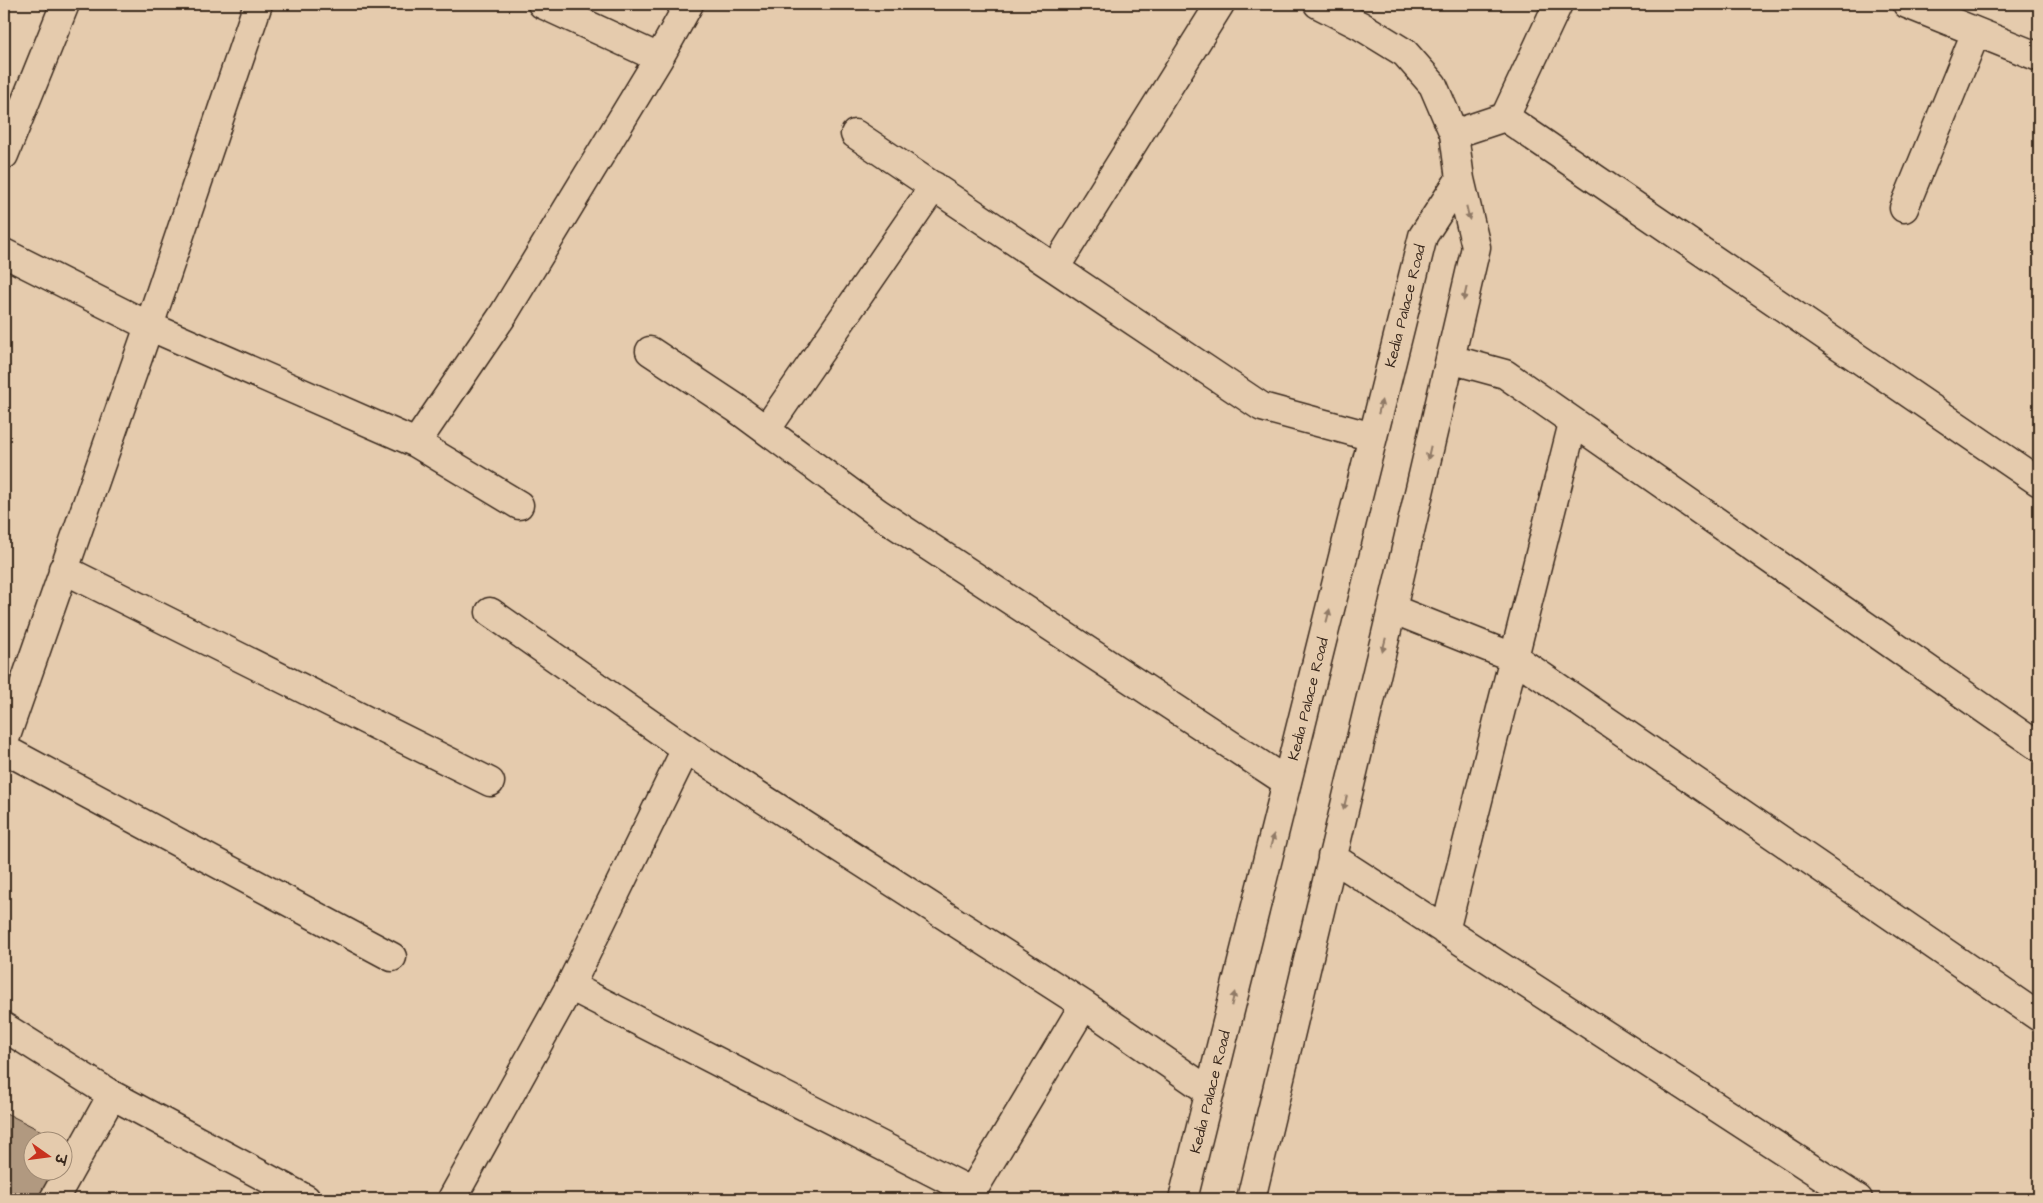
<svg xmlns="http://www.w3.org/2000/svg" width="2043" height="1203" font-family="'Architects Daughter','Playpen Sans Deva',sans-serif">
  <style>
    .building { fill: #b19980; stroke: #3b2a1e }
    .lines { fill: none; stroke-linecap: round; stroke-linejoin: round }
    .minor-casing { stroke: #3b2a1e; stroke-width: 31 }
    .minor { stroke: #e5cbad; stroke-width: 28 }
    .oneway { fill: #907a66 }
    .labels { text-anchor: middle; stroke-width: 4; stroke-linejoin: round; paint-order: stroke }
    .street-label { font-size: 15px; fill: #3b2a1e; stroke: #e5cbad }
  </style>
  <rect width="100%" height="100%" fill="#e5cbad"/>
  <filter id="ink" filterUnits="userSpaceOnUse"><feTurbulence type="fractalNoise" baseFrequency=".02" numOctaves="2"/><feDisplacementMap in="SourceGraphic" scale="10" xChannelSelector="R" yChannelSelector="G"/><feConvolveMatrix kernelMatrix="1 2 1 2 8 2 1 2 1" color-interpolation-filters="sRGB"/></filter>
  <g filter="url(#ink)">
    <path class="building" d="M4,1112L59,1140H32V1170H62V1142L76,1149L50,1199H4Z"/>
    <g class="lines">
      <defs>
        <path id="minor" d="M542,4L659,58
          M1907,4L2039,57
          M1505,117L2039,482
          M855,134L1262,407L1373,437
          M1454,134L1505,117L1558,4
          M4,155L65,4
          M1904,208L1976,32
          M4,253L149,326L416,443L503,315L659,58L689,4
          M1055,268L1220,4
          M650,351L736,408L878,513L1287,782
          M1450,359L1505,374L2039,747
          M766,430L934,186
          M416,443L519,505
          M63,569L490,782
          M1392,609L1515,658L2039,1017
          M490,612L686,749L1084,1005L1210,1092
          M4,742L149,326L258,4
          M4,749L392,957
          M1332,857L1858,1199
          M1445,931L1573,423
          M570,986L972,1192L1084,1005
          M4,1027L112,1095L306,1199
          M54,1199L112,1095
          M452,1199L570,986L686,749
          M1183,1199L1423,236L1460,179
          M1251,1199L1392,609L1476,247L1460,179L1454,134L1433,85L1405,53L1361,26L1318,4"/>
      </defs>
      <use href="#minor" class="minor-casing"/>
      <use href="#minor" class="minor"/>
    </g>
    <defs><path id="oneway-solid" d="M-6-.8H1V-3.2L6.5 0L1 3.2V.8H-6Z" transform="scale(1.25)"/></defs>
    <g class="oneway">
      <use href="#oneway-solid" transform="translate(1468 213) rotate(77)"/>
      <use href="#oneway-solid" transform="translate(1465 294) rotate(103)"/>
      <use href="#oneway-solid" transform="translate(1380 407) rotate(-76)"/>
      <use href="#oneway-solid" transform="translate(1429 453) rotate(103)"/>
      <use href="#oneway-solid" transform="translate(1328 616) rotate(-76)"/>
      <use href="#oneway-solid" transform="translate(1384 645) rotate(104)"/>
      <use href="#oneway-solid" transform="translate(1345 803) rotate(104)"/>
      <use href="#oneway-solid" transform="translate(1272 841) rotate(-76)"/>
      <use href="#oneway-solid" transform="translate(1233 999) rotate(-76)"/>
    </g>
  </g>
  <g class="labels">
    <g class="street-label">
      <text transform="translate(1405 306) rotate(-76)" y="5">Kedia Palace Road</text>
      <text transform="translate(1308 699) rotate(-76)" y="5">Kedia Palace Road</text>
      <text transform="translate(1210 1092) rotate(-76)" y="5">Kedia Palace Road</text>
    </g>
  </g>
  <rect width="2043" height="1203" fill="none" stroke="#e5cbad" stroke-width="20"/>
  <rect x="10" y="10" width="2023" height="1183" fill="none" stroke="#3b2a1e" stroke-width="2" filter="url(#ink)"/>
  <g transform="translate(48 1156) rotate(104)"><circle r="24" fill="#e5cbad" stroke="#a18b74"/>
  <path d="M0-4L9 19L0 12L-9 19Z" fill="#c8321e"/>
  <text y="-8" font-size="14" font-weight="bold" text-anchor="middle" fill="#3b2a1e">उ</text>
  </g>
</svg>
